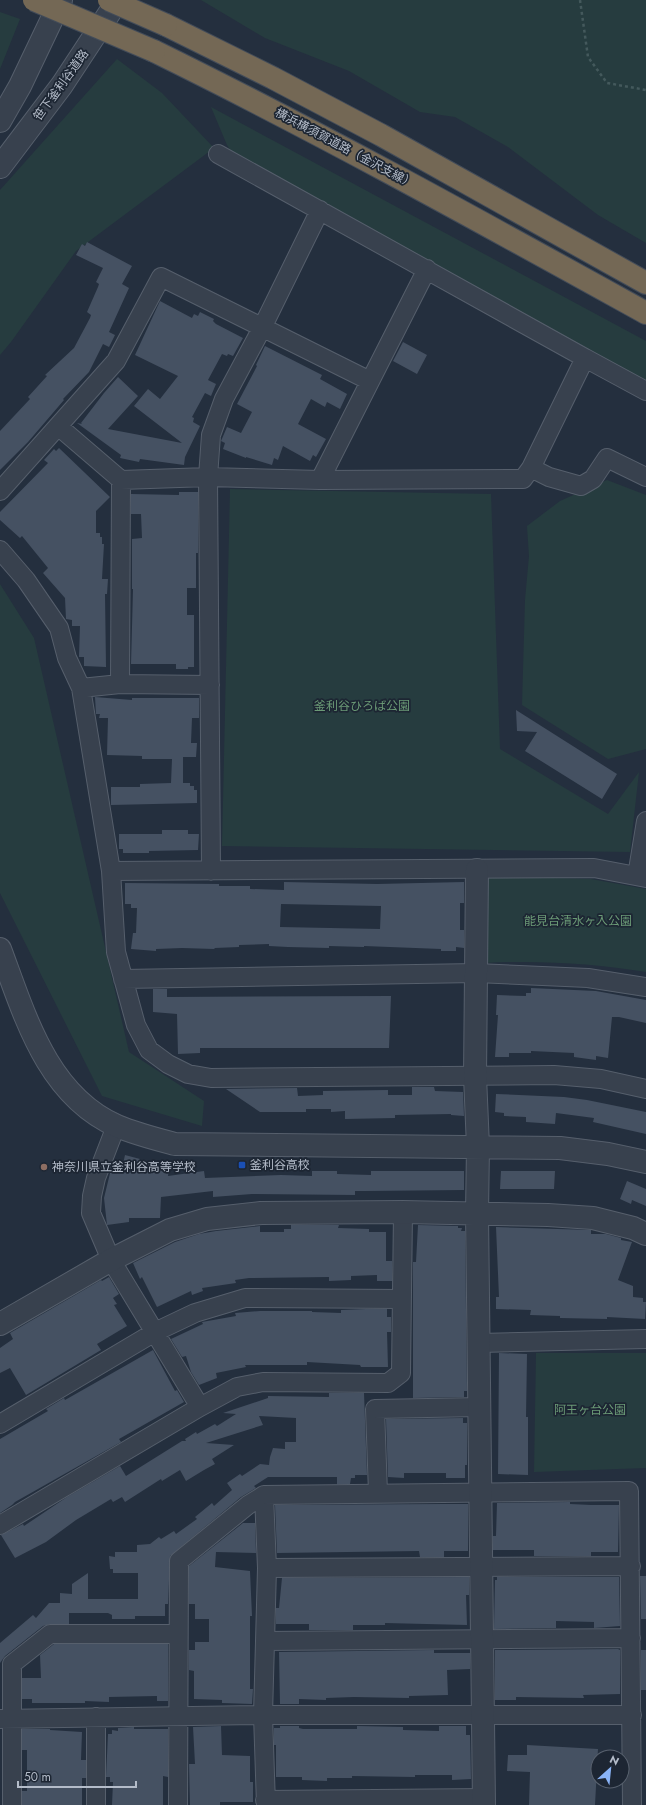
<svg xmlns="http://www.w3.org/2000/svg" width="646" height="1805" font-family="Jost,'Noto Sans JP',sans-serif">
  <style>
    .green { fill: #263c3f }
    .building { fill: #455162; fill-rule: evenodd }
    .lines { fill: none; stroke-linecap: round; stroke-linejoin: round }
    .minor-casing { stroke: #565f6c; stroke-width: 20 }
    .tertiary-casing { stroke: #565f6c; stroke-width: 24 }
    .motorway-casing { stroke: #434c59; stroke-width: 24 }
    .path { stroke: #44595c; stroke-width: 2.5; stroke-dasharray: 3 3; stroke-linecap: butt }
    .minor { stroke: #38414e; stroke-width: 18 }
    .tertiary { stroke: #38414e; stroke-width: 22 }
    .motorway { stroke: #746855; stroke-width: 22 }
    .motorway-bridge-casing { stroke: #434c59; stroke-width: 24; stroke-linecap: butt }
    .motorway-bridge { stroke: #746855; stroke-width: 22 }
    .transit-dot { fill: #1a4fb4; stroke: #1d2633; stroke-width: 1.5 }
    .education-dot { fill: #8d6e63; stroke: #1d2633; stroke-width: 1.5 }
    .labels { text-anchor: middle; stroke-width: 3.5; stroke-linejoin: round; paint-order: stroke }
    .street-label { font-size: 12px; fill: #b4bcc9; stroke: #1d2633 }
    .park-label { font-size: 12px; fill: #6b9a76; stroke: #1d2633 }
    .poi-label { font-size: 12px; fill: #b4bcc9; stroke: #1d2633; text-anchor: start }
  </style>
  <rect width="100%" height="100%" fill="#242f3e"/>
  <path class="green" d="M201,0H646V243L598,215L508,147L455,117L420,112L349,71L265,38Z
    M0,12L20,19L0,69Z
    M117,59L162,93L214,148L76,251L11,342L0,355V190Z
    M211,107L646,341V385L238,162L227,145Z
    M607,480L646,495V749L608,759L522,705L525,600L529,556L527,526L560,501Z
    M230,489L491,494L500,749L608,814L639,772L630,852L222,846Z
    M0,584L34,638L129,1052L204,1101L202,1126L102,1096L0,893Z
    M484,876L591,879L646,889V972C593,963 538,960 484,963Z
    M536,1353H646V1468L534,1472Z"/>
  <path class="building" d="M87,242L132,266L122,284L129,288L109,332L115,335L109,347L103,344L89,372L63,399L64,400L28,442L0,470V431L30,399L28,397L47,376L45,375L74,348L90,318L91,315L87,312L98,287L99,284L96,282L103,268L76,255L82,244L85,246Z
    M160,301L192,318L194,314L198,316L200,312L214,319L213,321L216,324L243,338L233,356L228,354L227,356L222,354L208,380L216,384L211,396L205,393L192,417L194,418L193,422L200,426L185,457L184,465L140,459L139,462L120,458L121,455L77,423L82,424L81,423L104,393L118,377L138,396L108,429L182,443L134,406L148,389L160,399L178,376L135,355Z
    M403,342L427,355L417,374L393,361Z
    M265,346L322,375L320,379L347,394L340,409L327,402L325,407L311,399L298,424L326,439L316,457L313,455L310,461L283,446L278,460L274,458L272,465L246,457V458L223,449L225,443L221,441L227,427L241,433L252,412L237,404L257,366L256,365Z
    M59,448L110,497L96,511V533H100V537H102V544H104L102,579H108L107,594H105L106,667L84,666V657H79L80,626H72V620L66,619L65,598L43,573L48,568L22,536L20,538L0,520V512L48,463L44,460L54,449L56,451Z
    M179,492H198V553H196V588H187V615H194V667H188V669H176V664H131L133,589H132V539L142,538L141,514H131V494L179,495Z
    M95,697L132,700V698H199V718H192L191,743H197L196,757H183V783H190V786H194V790H197V803L111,805V787H140V784L171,783L172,759H142V756L107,755L108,718H99L100,714H96Z
    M516,710L617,774L602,799L525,751L537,732L517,731Z
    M162,830H188V834H199L198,850L149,851V853H123V849H119V834H162Z
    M284,882L377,884L464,882V903H460V930H464V948L456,947V951H441V949L364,946V947L329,946V948L288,947L269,946V944L239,945V947L215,948L214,949L182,948L156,949V951L131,949L133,933H136L137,908H131V904H125V883L219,884V886H250V889L284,890ZM281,904L381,906L380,929L280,927Z
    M531,988L596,991L646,1000V1023L619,1017H612L608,1058L596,1056V1060L574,1057V1053L531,1051V1053H509V1057H495L498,1015H496L497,995L526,996V993H531Z
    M153,989H167V997L391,996L389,1048H200V1053L178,1054L177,1014L153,1012Z
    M412,1087H434L435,1091L463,1092L464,1116L451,1115V1114L395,1115V1118L345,1119V1111L331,1112V1109H306V1112H260L226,1089L297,1088L298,1096L323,1095V1091L388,1090V1095H412Z
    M496,1094L564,1097L587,1100L646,1112V1134L593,1122L594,1118L556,1113L555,1124L526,1122V1117L504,1116V1113L495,1112Z
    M125,1155L140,1159L139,1161L169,1169L168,1176L204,1171L205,1178L281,1175L312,1176V1171H337V1174L371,1175V1171H464V1190L366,1191H355V1195L252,1194L213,1197V1191L161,1197L160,1218H129V1222L107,1225L104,1198L112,1165L116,1166L117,1162L123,1164Z
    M501,1171H555L554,1189H500Z
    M627,1181L646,1189V1206L632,1200L631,1204L620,1199Z
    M291,1225H339L338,1228L369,1229V1232H386V1261H392V1281H377V1275L351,1276V1280L329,1281V1277L249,1278L235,1280L236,1283L202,1288L203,1291L192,1295L191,1291L157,1307L142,1277L140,1279L133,1263L175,1242L199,1234L216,1231L260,1226V1232H284V1229H291Z
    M418,1225L458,1226V1228H462L461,1231H465L467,1391H464V1397L413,1398V1262H416Z
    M496,1227L591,1230V1234H606L621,1238V1240L632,1242L618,1280L633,1286V1297L643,1298V1302H646L645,1319L607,1317V1319L560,1318V1316L530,1315L531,1310L496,1309V1297H499Z
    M109,1277L119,1294L113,1298L117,1304L114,1305L127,1326L97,1344L101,1350L26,1395L10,1368L0,1373V1348L13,1339L10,1333L101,1280L102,1281Z
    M366,1309H387V1317H391V1332H387L388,1367H361L360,1365L307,1362V1365H245L246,1367L216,1373L217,1378L199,1385L191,1372L186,1356L182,1357L171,1339L203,1324L202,1322L236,1316L235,1313L260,1311H312V1312L341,1313V1310Z
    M153,1350L175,1391L177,1390L184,1402L119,1439L121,1442L15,1502L12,1505L0,1513V1439L48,1411L46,1409L64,1398L65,1400Z
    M499,1353L527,1354L526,1417H528V1475L498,1474Z
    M329,1393H364L367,1475H355V1478H351L350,1484H337V1477H268L254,1486L256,1488L241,1497L170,1556L168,1604H165V1616H135V1619H112V1615L108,1613H69V1624H50L43,1626L5,1656L0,1663V1643L33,1615L36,1618L49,1603H60V1593L72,1594V1584L88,1573V1599H138V1573H113V1569H110L109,1556L115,1557V1552H137V1545L150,1544L159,1537L161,1539L174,1531L176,1534L197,1519L195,1517L212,1503L214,1506L232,1490L227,1483L240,1474L242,1476L260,1464L269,1465L270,1457L273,1448L285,1449V1442H296V1418L259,1416L263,1425L206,1443L234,1445L212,1459L215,1464L204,1470L186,1481L180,1470L162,1481L161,1479L125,1502L122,1497L113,1502L111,1499L76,1520L46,1542L15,1558L1,1535L23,1524L24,1526L67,1497L120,1466L126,1476L182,1441H186L185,1439L196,1432L197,1434L215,1424L217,1426L236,1414L223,1413L268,1398V1396L329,1397Z
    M463,1418V1423H467V1465H465V1478H446V1473H404V1478L388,1477L386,1419Z
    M570,1502V1504L591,1505H619L618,1552H591V1556H534V1550H493V1536H496L497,1503Z
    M441,1504H468V1551H444V1557H420L419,1551L277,1553L275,1505Z
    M243,1523H255L256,1553L216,1552L215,1567L250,1571L252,1616H250V1689H253L252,1704L222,1703V1700L194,1699V1671L189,1670V1650H195V1642H209V1619H195V1604H189V1566Z
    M640,1576H646V1619H641Z
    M469,1577V1595H466L467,1625L385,1623V1625H353V1630H309V1624H276V1608H279L282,1578Z
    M497,1577H619L620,1626L594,1628V1622L556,1621V1628L494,1629L495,1580H497Z
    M54,1644H168V1701H157V1696L109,1697V1702L85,1701V1703H32V1699H22V1678H41L40,1655Z
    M618,1649L620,1650V1694L583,1695L584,1698L516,1697V1700H495V1650Z
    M434,1650V1653H470V1669L447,1670L448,1695L409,1696V1698L354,1697L326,1698V1700L299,1699V1704H280L279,1652Z
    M641,1650H646V1690H641Z
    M221,1726L222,1755L250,1756V1782H253V1802H220V1805H190L189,1764H195L193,1727Z
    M280,1726H299V1728L303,1729H357V1726L403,1727V1730L439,1731V1726H466V1735H470L471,1779L452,1780V1775H415V1777L352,1776V1778H327V1781L302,1780V1777H276V1745H274V1728H280Z
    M134,1727V1729H168V1777L163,1776V1805H112L113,1782H110V1777H106L108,1734H112V1730L118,1731V1728Z
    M22,1729H50V1730L82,1732L81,1760H86V1778H82V1805H22V1791H27V1750H22Z
    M527,1745L598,1749L595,1805H529L530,1772L507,1771L508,1755H527Z"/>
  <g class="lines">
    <defs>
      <path id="minor" d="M218,154L585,358L531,468
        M585,358L646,391
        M58,426L121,480L208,477L320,480L427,269
        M320,480L523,479L531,468L549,477L581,486L593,479L607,458L646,477
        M0,491L116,361L161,277L370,381
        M0,550L26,580L59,628L67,658L81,688L111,871L116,952L136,1025L149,1050L168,1064L188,1074L211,1078L554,1075L601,1079L646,1089
        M120,684L121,480
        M81,688L120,684L210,685
        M111,871L594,868L646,878
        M211,871L208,477L211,435L224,399L262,328L320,210
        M637,876L646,821
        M123,979L476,973L588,978L646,987
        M116,1126L96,1178L92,1196L91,1213L111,1260L200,1407
        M480,1343L646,1339
        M0,1424L155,1332L195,1313L245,1298L401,1299
        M378,1493L375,1409L480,1407
        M264,1495L267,1568L263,1715L266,1805
        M0,1525L200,1407L237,1387L263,1382L388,1383L401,1373L403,1212
        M267,1568L631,1566
        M265,1641L631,1638
        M96,1717V1805
        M0,1719L263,1715H632
        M265,1800L485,1798
        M12,1805V1664L50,1634H178
        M178,1805L179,1561L248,1505L264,1495L629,1491L632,1805"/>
      <path id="tertiary" d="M0,121L20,86L61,0
        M0,167L62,85L118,0
        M477,870L475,1076L478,1147L477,1213L484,1805
        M0,949C25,1016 47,1095 117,1126C136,1134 156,1139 175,1144L560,1148L608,1154L646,1162
        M0,1324L111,1260L170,1230L207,1219L261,1213L403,1212L548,1215L593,1218L633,1228L646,1234"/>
      <path id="motorway" d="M166,25L273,78L381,135L646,283
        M154,51C321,133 483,223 646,313"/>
    </defs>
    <use href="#minor" class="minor-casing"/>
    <use href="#tertiary" class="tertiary-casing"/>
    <use href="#motorway" class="motorway-casing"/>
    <path class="path" d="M580,0L588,57L607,83L646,90"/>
    <use href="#minor" class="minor"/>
    <use href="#tertiary" class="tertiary"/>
    <use href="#motorway" class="motorway"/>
    <defs>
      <path id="motorway-bridge" d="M34,0L154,51
        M109,0L166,25"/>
    </defs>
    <use href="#motorway-bridge" class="motorway-bridge-casing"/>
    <use href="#motorway-bridge" class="motorway-bridge"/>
  </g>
  <rect class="transit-dot" x="238" y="1161" width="8" height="8" rx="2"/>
  <circle class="education-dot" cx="44" cy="1167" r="4"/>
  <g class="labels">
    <g class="street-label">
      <text transform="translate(61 85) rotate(-54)" y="4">笹下釜利谷道路</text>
      <text transform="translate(345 148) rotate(28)" y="4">横浜横須賀道路（金沢支線）</text>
    </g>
    <g class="park-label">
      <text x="362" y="710">釜利谷ひろば公園</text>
      <text x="578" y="925">能見台清水ヶ入公園</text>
      <text x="590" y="1414">阿王ヶ台公園</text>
    </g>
    <g class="poi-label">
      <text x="250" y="1169">釜利谷高校</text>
      <text x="52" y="1171">神奈川県立釜利谷高等学校</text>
    </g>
  </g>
  <g transform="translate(610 1769) rotate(27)"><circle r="19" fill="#1d2633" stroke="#59626f"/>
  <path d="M0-3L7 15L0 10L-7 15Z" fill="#8ab4f8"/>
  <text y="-6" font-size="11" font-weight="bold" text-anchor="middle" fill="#b4bcc9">N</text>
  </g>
  <path d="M18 1781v6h118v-6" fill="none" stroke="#b4bcc9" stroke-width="2"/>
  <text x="24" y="1781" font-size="12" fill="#b4bcc9" stroke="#1d2633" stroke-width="3" paint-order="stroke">50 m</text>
</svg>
